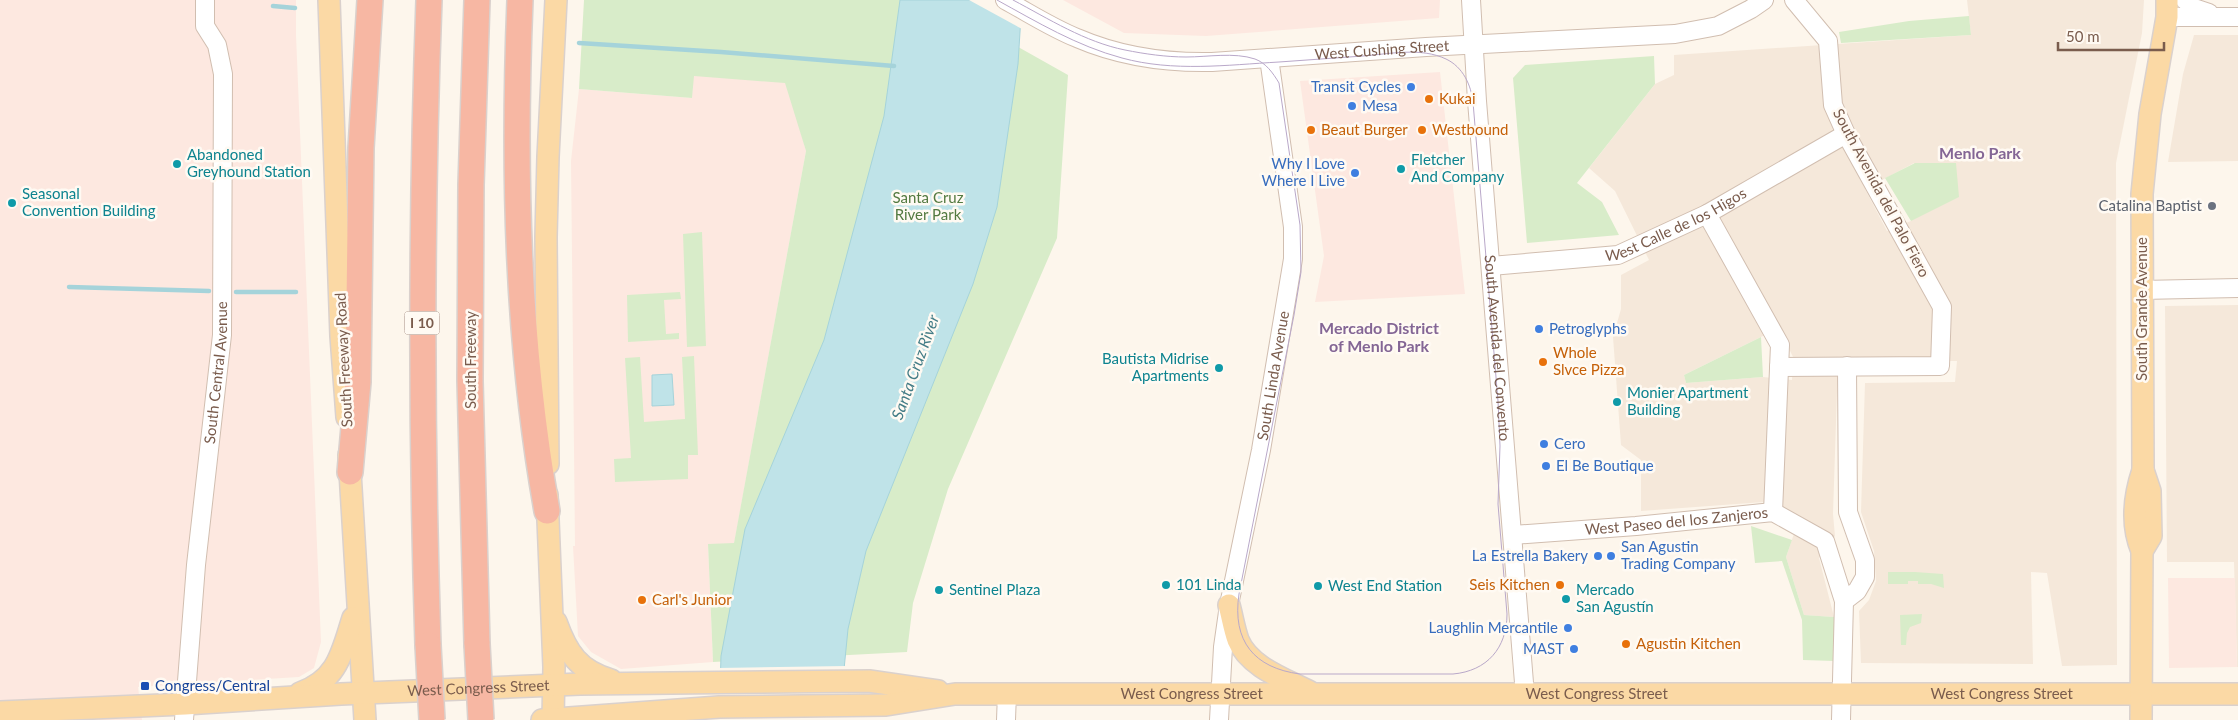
<svg xmlns="http://www.w3.org/2000/svg" width="2238" height="720" font-family="Lato,sans-serif">
  <style>
    .residential { fill: #f5e8da; fill-rule: evenodd }
    .commercial { fill: #fde8e0 }
    .green { fill: #d8ecc9 }
    .water { fill: #bfe3e8; stroke: #a5d3da }
    .pier { fill: #fdf6ec }
    .lines { fill: none; stroke-linecap: round; stroke-linejoin: round }
    .stream { stroke: #a5d3da; stroke-width: 4.5 }
    .minor-casing { stroke: #d1beb0; stroke-width: 20 }
    .major-casing { stroke: #dad1cd; stroke-width: 24 }
    .highway-casing { stroke: #dad1cd; stroke-width: 28 }
    .minor { stroke: #fff; stroke-width: 18 }
    .major { stroke: #fbd9a5; stroke-width: 21 }
    .highway { stroke: #f7b7a3; stroke-width: 25 }
    .tram { stroke: #b9a8c9; stroke-width: 1 }
    .highway-bridge-casing { stroke: #dad1cd; stroke-width: 28; stroke-linecap: butt }
    .highway-bridge { stroke: #f7b7a3; stroke-width: 25 }
    .shop-dot { fill: #3f7fe0; stroke: #fffaf3; stroke-width: 2 }
    .food-dot { fill: #e8710a; stroke: #fffaf3; stroke-width: 2 }
    .culture-dot { fill: #0f9aa8; stroke: #fffaf3; stroke-width: 2 }
    .worship-dot { fill: #6b7280; stroke: #fffaf3; stroke-width: 2 }
    .transit-dot { fill: #1a4fb4; stroke: #fffaf3; stroke-width: 2 }
    .labels { text-anchor: middle; stroke-width: 5; stroke-linejoin: round; paint-order: stroke }
    .shield { fill: #fffaf3; stroke: #a28b7f; stroke-width: 1 }
    .shield-label { font-size: 14px; font-weight: bold; fill: #7a5c4d }
    .street-label { font-size: 15px; fill: #7a5c4d; stroke: #fffaf3 }
    .shop-label { font-size: 15px; fill: #366cbe; stroke: #fffaf3; text-anchor: end }
    .food-label { font-size: 15px; fill: #c56008; stroke: #fffaf3; text-anchor: start }
    .culture-label { font-size: 15px; fill: #0d838f; stroke: #fffaf3; text-anchor: start }
    .park-label { font-size: 15px; fill: #537a41; stroke: #fffaf3 }
    .worship-label { font-size: 15px; fill: #5b616d; stroke: #fffaf3; text-anchor: end }
    .transit-label { font-size: 15px; fill: #164399; stroke: #fffaf3; text-anchor: start }
    .neighbourhood-label { font-size: 16px; font-weight: bold; fill: #846695; stroke: #fffaf3 }
    .water-label { font-size: 16px; font-style: italic; fill: #437c86; stroke: #fffaf3 }
  </style>
  <rect width="100%" height="100%" fill="#fdf6ec"/>
  <path class="residential" d="M1967,0H2144L2142,33L2116,163L2117,665L2062,666L2047,573L2031,572L2033,664L1861,663L1859,611L1869,600L1876,581L1874,551L1861,512L1865,383L1955,382L1957,361H1838L1833,514L1835,536L1819,558L1834,617L1804,615L1786,557L1798,522L1764,502L1641,511V460L1621,445L1613,337L1621,309V275L1649,260L1615,191L1589,168L1655,84L1674,75V55L1971,35ZM1914,163L1911,221L1887,231L1865,189ZM1779,328L1793,357L1792,380L1763,377L1686,383L1684,375Z
    M2194,35H2238V161L2168,162L2183,74Z
    M2238,305V667H2237L2234,562H2167L2165,306Z"/>
  <path class="commercial" d="M0,0H296V35L321,642L314,668L299,677L138,687L142,720H0Z
    M1063,0H1440L1439,18L1206,36L1124,33Z
    M693,71L787,82L806,151L734,544H708L713,662L621,669L591,652L578,636L573,546H575L571,161L579,89L692,98Z
    M1440,72L1465,294L1315,302L1324,256L1300,81Z
    M2168,578H2235L2237,667L2169,668Z"/>
  <path class="green" d="M584,0H935L1068,75L1057,238L948,489L913,603L907,652L713,662L708,544L734,543L806,151L785,83L694,76L692,98L579,89Z
    M1969,16L1971,35L1841,43L1839,32L1909,21Z
    M1654,56L1655,84L1577,183L1602,202L1619,235L1527,243L1513,78L1525,65Z
    M1915,163H1956L1959,197L1911,221L1885,178Z
    M702,232L706,346L687,347L683,234Z
    M680,292L681,299L664,300L666,334L679,333V339L628,342L627,295Z
    M1761,337L1763,377L1686,383L1684,375Z
    M694,356L698,455H688V479L615,482L614,459L631,458L625,358L640,357L644,422L685,419L682,357Z
    M1751,526L1792,540L1786,557L1804,615L1834,617V661L1803,660L1802,620L1782,561L1755,563Z
    M1888,572H1915L1943,574L1944,588L1931,584H1918V581H1908V584H1888Z
    M1922,614L1921,623L1910,627L1907,633L1906,645H1901L1900,615Z"/>
  <path class="water" d="M900,0H1022L1018,64L997,207L973,284L866,551L848,629L839,720H719L721,656L745,529L824,340L884,116Z
    M672,374L674,405L652,406V375Z"/>
  <path class="pier" d="M969,0H1024L1022,29Z
    M847,666L841,720H716L718,668Z"/>
  <g class="lines">
    <path class="stream" d="M273,6L295,8
      M579,43L721,52L894,66
      M69,287L209,291
      M236,292H296"/>
    <defs>
      <g id="minor">
        <path id="s1" d="M1005,0C1029,13 1052,28 1077,38C1121,57 1165,63 1212,62L1426,47L1675,34L1718,26L1751,9L1764,0"/>
        <path id="s2" d="M1471,0L1477,101L1525,695"/>
        <path d="M2185,0L2194,8L2209,13"/>
        <path d="M2167,17H2238"/>
        <path d="M1707,214L1780,345L1773,512"/>
        <path id="s3" d="M1491,266L1618,255L1707,214L1846,134"/>
        <path d="M2141,290L2238,288"/>
        <path d="M1779,367L1940,366L1942,307L1846,134L1833,105L1828,41L1794,0"/>
        <path id="s4" d="M1513,535L1636,526L1773,512L1825,541L1844,601L1841,720"/>
        <path d="M1844,601L1857,591L1865,577V560L1848,512L1847,366"/>
        <path id="s5" d="M184,720L196,565L222,335L223,74L217,45L205,26V0"/>
        <path d="M1006,720L1007,693"/>
        <path id="s6" d="M1219,720L1223,647L1229,605L1261,450L1293,259V227L1269,58"/>
      </g>
      <g id="major">
        <path d="M329,0L341,336L347,417"/>
        <path d="M349,455L365,720"/>
        <path d="M548,464L546,237L548,157L556,0"/>
        <path d="M547,495L554,667L553,720"/>
        <path d="M2142,551L2151,536L2150,491L2143,470L2142,194L2150,114L2167,17V0"/>
        <path d="M1229,605C1232,616 1234,629 1238,640C1249,667 1285,679 1310,692"/>
        <path d="M556,622C567,653 579,671 611,680"/>
        <path d="M300,693C338,680 342,652 353,618"/>
        <path id="s7" d="M0,712L185,704L341,694L580,684L869,681L938,691"/>
        <path id="s8" d="M542,720L719,707L886,705L955,694H2238"/>
        <path d="M2141,720L2142,551C2131,525 2134,497 2143,470"/>
      </g>
      <path id="highway" d="M520,0C513,171 517,342 547,511
        M350,472L358,382L361,148L370,0
        M477,644L470,381L471,185L477,0
        M428,645C421,430 421,215 429,0"/>
    </defs>
    <use href="#minor" class="minor-casing"/>
    <use href="#major" class="major-casing"/>
    <use href="#highway" class="highway-casing"/>
    <use href="#minor" class="minor"/>
    <use href="#major" class="major"/>
    <use href="#highway" class="highway"/>
    <path class="tram" d="M997,0C1037,22 1077,46 1122,58C1173,72 1227,65 1279,62C1307,60 1335,58 1363,56C1389,54 1421,47 1446,59C1463,67 1471,85 1473,102L1498,401L1500,446L1498,504L1507,614C1507,648 1487,671 1453,674H1300C1254,668 1232,641 1239,594L1294,315L1301,272L1300,225L1279,83C1273,73 1266,63 1255,59C1234,52 1208,57 1186,57C1166,57 1145,54 1125,50C1085,42 1049,19 1013,0"/>
    <defs>
      <path id="highway-bridge" d="M477,644L481,720
        M428,645L432,720"/>
    </defs>
    <use href="#highway-bridge" class="highway-bridge-casing"/>
    <use href="#highway-bridge" class="highway-bridge"/>
  </g>
  <g class="shop-dot">
    <circle cx="1411" cy="87" r="5"/>
    <circle cx="1352" cy="106" r="5"/>
    <circle cx="1355" cy="173" r="5"/>
    <circle cx="1539" cy="329" r="5"/>
    <circle cx="1544" cy="444" r="5"/>
    <circle cx="1546" cy="466" r="5"/>
    <circle cx="1598" cy="556" r="5"/>
    <circle cx="1611" cy="556" r="5"/>
    <circle cx="1568" cy="628" r="5"/>
    <circle cx="1574" cy="649" r="5"/>
  </g>
  <g class="food-dot">
    <circle cx="1429" cy="99" r="5"/>
    <circle cx="1311" cy="130" r="5"/>
    <circle cx="1422" cy="130" r="5"/>
    <circle cx="1543" cy="362" r="5"/>
    <circle cx="1560" cy="585" r="5"/>
    <circle cx="642" cy="600" r="5"/>
    <circle cx="1626" cy="644" r="5"/>
  </g>
  <g class="culture-dot">
    <circle cx="177" cy="164" r="5"/>
    <circle cx="1401" cy="169" r="5"/>
    <circle cx="12" cy="203" r="5"/>
    <circle cx="1219" cy="368" r="5"/>
    <circle cx="1617" cy="402" r="5"/>
    <circle cx="1166" cy="585" r="5"/>
    <circle cx="1318" cy="586" r="5"/>
    <circle cx="939" cy="590" r="5"/>
    <circle cx="1566" cy="599" r="5"/>
  </g>
  <circle class="worship-dot" cx="2212" cy="206" r="5"/>
  <rect class="transit-dot" x="140" y="681" width="10" height="10" rx="2.5"/>
  <g class="labels">
    <rect class="shield" x="404.5" y="311.5" width="35" height="23" rx="4"/>
    <g class="shield-label">
      <text x="422" y="328">I 10</text>
    </g>
    <g class="street-label">
      <text dy="5" stroke="none"><textPath href="#s1" startOffset="390">West Cushing Street</textPath></text>
      <text transform="translate(1881 193) rotate(62)" y="5">South Avenida del Palo Fiero</text>
      <text dy="5" stroke="none"><textPath href="#s3" startOffset="192">West Calle de los Higos</textPath></text>
      <text transform="translate(2142 309) rotate(-90)" y="5">South Grande Avenue</text>
      <text dy="5" stroke="none"><textPath href="#s2" startOffset="349">South Avenida del Convento</textPath></text>
      <text transform="translate(344 360) rotate(-93)" y="5">South Freeway Road</text>
      <text transform="translate(471 360) rotate(-90)" y="5">South Freeway</text>
      <text dy="5" stroke="none"><textPath href="#s5" startOffset="349">South Central Avenue</textPath></text>
      <text dy="5" stroke="none"><textPath href="#s6" startOffset="349">South Linda Avenue</textPath></text>
      <text dy="5" stroke="none"><textPath href="#s4" startOffset="164">West Paseo del los Zanjeros</textPath></text>
      <text dy="5" stroke="none"><textPath href="#s7" startOffset="479">West Congress Street</textPath></text>
      <text dy="5" stroke="none"><textPath href="#s8" startOffset="651">West Congress Street</textPath></text>
      <text dy="5" stroke="none"><textPath href="#s8" startOffset="1056">West Congress Street</textPath></text>
      <text dy="5" stroke="none"><textPath href="#s8" startOffset="1461">West Congress Street</textPath></text>
    </g>
    <g class="shop-label">
      <text x="1401" y="92">Transit Cycles</text>
      <text x="1362" y="111" text-anchor="start">Mesa</text>
      <text x="1345" y="169">Why I Love<tspan x="1345" dy="17">Where I Live</tspan></text>
      <text x="1549" y="334" text-anchor="start">Petroglyphs</text>
      <text x="1554" y="449" text-anchor="start">Cero</text>
      <text x="1556" y="471" text-anchor="start">El Be Boutique</text>
      <text x="1621" y="552" text-anchor="start">San Agustin<tspan x="1621" dy="17">Trading Company</tspan></text>
      <text x="1588" y="561">La Estrella Bakery</text>
      <text x="1558" y="633">Laughlin Mercantile</text>
      <text x="1564" y="654">MAST</text>
    </g>
    <g class="food-label">
      <text x="1439" y="104">Kukai</text>
      <text x="1321" y="135">Beaut Burger</text>
      <text x="1432" y="135">Westbound</text>
      <text x="1553" y="358">Whole<tspan x="1553" dy="17">Slvce Pizza</tspan></text>
      <text x="1550" y="590" text-anchor="end">Seis Kitchen</text>
      <text x="652" y="605">Carl's Junior</text>
      <text x="1636" y="649">Agustin Kitchen</text>
    </g>
    <g class="culture-label">
      <text x="187" y="160">Abandoned<tspan x="187" dy="17">Greyhound Station</tspan></text>
      <text x="1411" y="165">Fletcher<tspan x="1411" dy="17">And Company</tspan></text>
      <text x="22" y="199">Seasonal<tspan x="22" dy="17">Convention Building</tspan></text>
      <text x="1209" y="364" text-anchor="end">Bautista Midrise<tspan x="1209" dy="17">Apartments</tspan></text>
      <text x="1627" y="398">Monier Apartment<tspan x="1627" dy="17">Building</tspan></text>
      <text x="1176" y="590">101 Linda</text>
      <text x="1328" y="591">West End Station</text>
      <text x="949" y="595">Sentinel Plaza</text>
      <text x="1576" y="595">Mercado<tspan x="1576" dy="17">San Agustín</tspan></text>
    </g>
    <g class="park-label">
      <text x="928" y="203">Santa Cruz<tspan x="928" dy="17">River Park</tspan></text>
    </g>
    <g class="worship-label">
      <text x="2202" y="211">Catalina Baptist</text>
    </g>
    <g class="transit-label">
      <text x="155" y="691">Congress/Central</text>
    </g>
    <g class="neighbourhood-label">
      <text x="1980" y="159">Menlo Park</text>
      <text x="1379" y="334">Mercado District<tspan x="1379" dy="18">of Menlo Park</tspan></text>
    </g>
    <g class="water-label">
      <text transform="translate(915 367) rotate(-70)" y="6">Santa Cruz River</text>
    </g>
  </g>
  <path d="M2058 42v8h106v-8" fill="none" stroke="#7a5c4d" stroke-width="2.5"/>
  <text x="2066" y="42" font-size="15" fill="#7a5c4d" stroke="#fffaf3" stroke-width="4" paint-order="stroke">50 m</text>
</svg>
